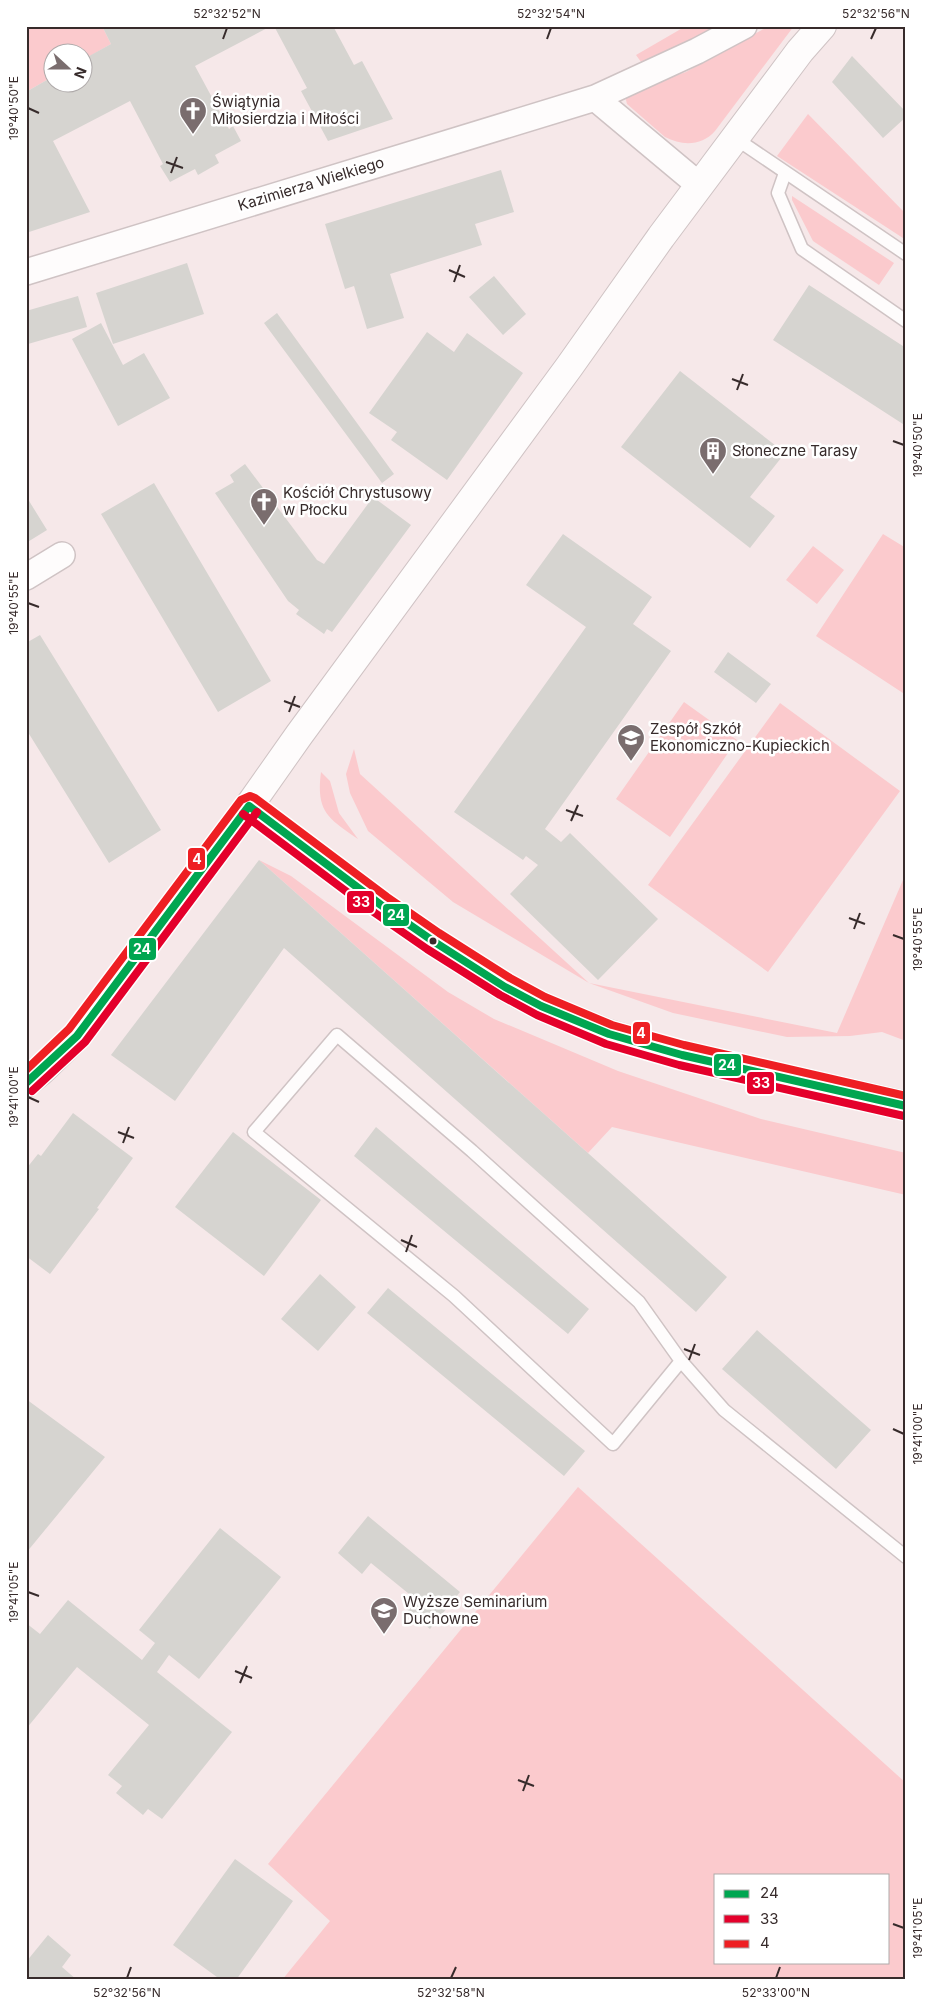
<svg xmlns="http://www.w3.org/2000/svg" width="932" height="2006" font-family="Inter,sans-serif">
  <style>
    .green { fill: #fbcacd; fill-rule: evenodd }
    .building { fill: #d6d4d0 }
    .lines { fill: none; stroke-linecap: round; stroke-linejoin: round }
    .service-casing { stroke: #cfc3c4; stroke-width: 15 }
    .minor-casing { stroke: #cfc3c4; stroke-width: 28 }
    .tertiary-casing { stroke: #cfc3c4; stroke-width: 30 }
    .service { stroke: #fefcfc; stroke-width: 12 }
    .minor { stroke: #fefcfc; stroke-width: 25 }
    .tertiary { stroke: #fefcfc; stroke-width: 28 }
    .bus-1-casing { stroke: #fff; stroke-width: 11 }
    .bus-2-casing { stroke: #fff; stroke-width: 11 }
    .bus-3-casing { stroke: #fff; stroke-width: 11 }
    .bus-1 { stroke: #00a651; stroke-width: 8 }
    .bus-2 { stroke: #e4002b; stroke-width: 8 }
    .bus-3 { stroke: #ee1f23; stroke-width: 8 }
    .ticks { fill: none; stroke: #372b2b; stroke-width: 2 }
    .bus-dot { fill: #372b2b; stroke: #fff; stroke-width: 2 }
    .labels { text-anchor: middle; stroke-width: 5; stroke-linejoin: round; paint-order: stroke }
    .poi-label { font-size: 15px; fill: #372b2b; stroke: #fff; text-anchor: start }
    .street-label { font-size: 15px; fill: #372b2b; stroke: #fff }
    .line-badge { stroke: #fff; stroke-width: 2 }
    .badge-label { font-size: 14px; text-anchor: middle; font-weight: bold; fill: #fff }
    .neatline { fill: none; stroke: #372b2b; stroke-width: 2 }
    .ticks-label { font-size: 12px; text-anchor: middle; fill: #372b2b }
  </style>
  <rect width="100%" height="100%" fill="#f6e8e9"/>
  <path class="green" d="M26,26H102L111,44L83,60L82,52H52V77L26,92Z
    M686,26H729L644,66L636,55Z
    M769,26H794L715,131C702,146 682,146 665,137L627,104L625,96L643,87L686,72Z
    M808,114L906,214V240L777,156Z
    M792,196L894,263L879,285L813,241L792,200Z
    M883,534L906,548V695L816,636Z
    M813,546L844,570L817,604L786,580Z
    M684,702L737,740L670,837L616,799Z
    M780,703L900,791L768,972L648,885Z
    M354,749L360,774L589,983L837,1033L906,873V1041L882,1032L850,1036L787,1037L673,1013L589,983L453,902L368,831L350,793L346,774Z
    M321,772L330,781L339,813L358,839C327,818 316,811 321,772Z
    M259,860L291,876L448,992L494,1019L618,1071L761,1119L906,1153V1195L612,1127L588,1153Z
    M578,1487L906,1783V1980H282L330,1921L268,1864ZM716,1875H888V1962H716Z"/>
  <path class="building" d="M102,26H271L195,66L229,129L233,126L241,141L215,155L219,163L198,175L195,169L170,182L160,166L163,164L130,101L53,141L90,212L26,233V92L52,77V82H82V60L111,44Z
    M274,26H333L354,65L362,61L393,119L328,141L301,91L307,88Z
    M852,56L906,112V117L883,138L832,82Z
    M501,170L514,212L475,224L482,245L390,274L404,318L367,329L354,286L345,289L325,224Z
    M187,263L204,314L113,344L96,293Z
    M494,276L526,314L503,335L469,297Z
    M809,285L906,348V426L773,340Z
    M78,296L87,327L28,344L26,311Z
    M277,313L394,474L382,483L264,323Z
    M101,323L123,365L144,353L170,398L118,426L72,339Z
    M427,332L454,352L467,333L523,373L447,480L391,440L397,432L369,413Z
    M680,371L785,453L750,497L775,516L750,548L621,447Z
    M245,464L317,560L324,564L373,497L411,525L332,632L327,629L324,634L296,614L299,610L288,601L215,493L234,482L230,475Z
    M154,483L271,681L218,712L101,514Z
    M26,496L47,530L26,543Z
    M563,534L652,597L633,624L671,651L545,829L561,842L570,833L658,919L598,980L510,894L538,865L526,856L523,860L454,812L586,627L526,585Z
    M40,635L161,830L109,863L26,729V643Z
    M728,652L771,684L756,703L714,672Z
    M259,860L727,1277L696,1312L284,948L175,1101L111,1055Z
    M73,1113L133,1158L97,1208L99,1209L50,1274L26,1256V1169L38,1154L41,1156Z
    M376,1127L589,1309L568,1334L354,1156Z
    M233,1132L321,1200L264,1276L175,1207Z
    M320,1274L356,1307L318,1351L281,1319Z
    M388,1288L585,1451L564,1476L367,1313Z
    M757,1330L871,1430L836,1469L722,1369Z
    M26,1399L105,1457L26,1553Z
    M368,1516L460,1592L430,1629L406,1609L414,1598L371,1563L362,1574L338,1553Z
    M220,1528L281,1577L199,1679L169,1655L157,1672L232,1732L162,1819L148,1809L143,1815L116,1793L122,1786L108,1775L149,1725L77,1667L26,1729V1623L40,1634L68,1600L142,1660L155,1643L139,1630Z
    M235,1859L293,1901L236,1980H221L173,1945Z
    M48,1935L71,1955L62,1967L77,1980H33L26,1974V1962Z"/>
  <g class="lines">
    <defs>
      <path id="service" d="M735,138L906,254
        M785,173L778,193L802,249L906,321
        M681,1361L613,1444L454,1296L254,1132L337,1035L472,1151L639,1302L681,1361L724,1410L906,1557"/>
      <path id="minor" d="M595,98L699,185
        M26,272L595,98L697,51L744,26
        M26,577L62,555"/>
      <path id="tertiary" d="M249,806L381,905L433,941L505,987L541,1006L609,1034L682,1055L906,1106
        M26,1083L42,1070L77,1036L249,806L299,735L569,367L661,237L800,51L822,26"/>
    </defs>
    <use href="#service" class="service-casing"/>
    <use href="#minor" class="minor-casing"/>
    <use href="#tertiary" class="tertiary-casing"/>
    <use href="#service" class="service"/>
    <use href="#minor" class="minor"/>
    <use href="#tertiary" class="tertiary"/>
    <defs>
      <path id="bus-1" d="M249,806L381,905L433,941L505,987L541,1006L609,1034L682,1055L906,1106
        M26,1083L77,1036L249,806"/>
      <path id="bus-2" d="M243,814L375,913L427,949L500,995L537,1015L606,1044L679,1065L904,1116
        M32,1091L85,1042L257,812"/>
      <path id="bus-3" d="M26,1070L69,1029L241,800L250,796L255,798L387,897L439,933L510,978L545,997L612,1025L684,1045L906,1096"/>
    </defs>
    <use href="#bus-1" class="bus-1-casing"/>
    <use href="#bus-2" class="bus-2-casing"/>
    <use href="#bus-3" class="bus-3-casing"/>
    <use href="#bus-1" class="bus-1"/>
    <use href="#bus-2" class="bus-2"/>
    <use href="#bus-3" class="bus-3"/>
  </g>
  <path class="ticks" d="M223,39L227,28M547,39L551,28M871,39L876,28M28,108L39,113M166,162L183,168M171,173L177,157M449,270L465,277M454,282L460,265M732,379L748,385M737,390L743,374M893,441L904,445M28,603L39,607M284,701L300,707M289,712L295,696M566,810L583,816M571,821L578,805M849,918L865,924M854,929L860,913M893,935L904,939M28,1097L39,1102M118,1132L134,1138M123,1143L129,1127M401,1240L417,1247M406,1252L412,1235M684,1349L700,1355M689,1360L695,1344M893,1429L904,1434M28,1592L39,1596M235,1671L252,1678M240,1683L247,1666M518,1780L534,1786M523,1791L529,1775M893,1924L904,1928M127,1978L131,1967M451,1978L456,1967M776,1978L780,1967"/>
  <defs>
    <symbol id="church-pin" viewBox="-11 -11 22 30"><path d="M0 17L-7.5 6A9.5 9.5 0 1 1 7.5 6Z" fill="#7a6d6e" stroke="#fff"/><path d="M-1.2-6h2.4v3.5h3.3v2.4h-3.3V6h-2.4V-.1h-3.3v-2.4h3.3Z" fill="#fff"/></symbol>
    <symbol id="building-pin" viewBox="-11 -11 22 30"><path d="M0 17L-7.5 6A9.5 9.5 0 1 1 7.5 6Z" fill="#7a6d6e" stroke="#fff"/><path d="M-4-6H4V6H1V3H-1V6H-4ZM-2.5-4.3h1.7v1.8h-1.7ZM.8-4.3h1.7v1.8H.8ZM-2.5-1h1.7V.8h-1.7ZM.8-1h1.7V.8H.8Z" fill="#fff"/></symbol>
    <symbol id="school-pin" viewBox="-11 -11 22 30"><path d="M0 17L-7.5 6A9.5 9.5 0 1 1 7.5 6Z" fill="#7a6d6e" stroke="#fff"/><path d="M0-5L7-2L0 1L-7-2ZM-4 1L0 2.5L4 1V4Q0 6-4 4Z" fill="#fff"/></symbol>
    <symbol id="university-pin" viewBox="-11 -11 22 30"><path d="M0 17L-7.5 6A9.5 9.5 0 1 1 7.5 6Z" fill="#7a6d6e" stroke="#fff"/><path d="M0-5L7-2L0 1L-7-2ZM-4 1L0 2.5L4 1V4Q0 6-4 4Z" fill="#fff"/></symbol>
  </defs>
  <g fill-rule="evenodd">
    <use href="#church-pin" x="177" y="95" width="32" height="43"/>
    <use href="#building-pin" x="697" y="435" width="32" height="43"/>
    <use href="#church-pin" x="248" y="486" width="32" height="43"/>
    <use href="#school-pin" x="615" y="722" width="32" height="43"/>
    <use href="#university-pin" x="368" y="1595" width="32" height="43"/>
  </g>
  <circle class="bus-dot" cx="433" cy="941" r="4.5"/>
  <g class="labels">
    <g class="poi-label">
      <text x="212" y="107">Świątynia<tspan x="212" dy="17">Miłosierdzia i Miłości</tspan></text>
      <text x="732" y="456">Słoneczne Tarasy</text>
      <text x="283" y="498">Kościół Chrystusowy<tspan x="283" dy="17">w Płocku</tspan></text>
      <text x="650" y="734">Zespół Szkół<tspan x="650" dy="17">Ekonomiczno-Kupieckich</tspan></text>
      <text x="403" y="1607">Wyższe Seminarium<tspan x="403" dy="17">Duchowne</tspan></text>
    </g>
    <g class="street-label">
      <text transform="translate(311 184) rotate(-17)" y="5">Kazimierza Wielkiego</text>
    </g>
  </g>
  <g class="line-badge">
    <rect x="187" y="847" width="19" height="24" rx="5" fill="#ee1f23"/>
    <rect x="346" y="890" width="29" height="24" rx="5" fill="#e4002b"/>
    <rect x="382" y="903" width="28" height="24" rx="5" fill="#00a651"/>
    <rect x="128" y="937" width="29" height="24" rx="5" fill="#00a651"/>
    <rect x="632" y="1021" width="19" height="24" rx="5" fill="#ee1f23"/>
    <rect x="713" y="1053" width="29" height="24" rx="5" fill="#00a651"/>
    <rect x="746" y="1071" width="29" height="24" rx="5" fill="#e4002b"/>
  </g>
  <g class="badge-label">
    <text x="197" y="864">4</text>
    <text x="361" y="907">33</text>
    <text x="396" y="920">24</text>
    <text x="142" y="954">24</text>
    <text x="641" y="1038">4</text>
    <text x="727" y="1070">24</text>
    <text x="761" y="1088">33</text>
  </g>
  <rect width="932" height="2006" fill="none" stroke="#ffffff" stroke-width="55"/>
  <rect x="714" y="1874" width="175" height="90" fill="#ffffff" stroke="#afaaaa"/>
  <rect x="724" y="1890" width="25" height="8" fill="#00a651" stroke="#afaaaa"/>
  <text x="760" y="1898" font-size="15" fill="#372b2b">24</text>
  <rect x="724" y="1915" width="25" height="8" fill="#e4002b" stroke="#afaaaa"/>
  <text x="760" y="1924" font-size="15" fill="#372b2b">33</text>
  <rect x="724" y="1940" width="25" height="8" fill="#ee1f23" stroke="#afaaaa"/>
  <text x="760" y="1948" font-size="15" fill="#372b2b">4</text>
  <g transform="translate(68 68) rotate(111)"><circle r="24" fill="#ffffff" stroke="#afaaaa"/>
  <path d="M0-4L9 19L0 12L-9 19Z" fill="#7a6d6e"/>
  <text y="-8" font-size="14" font-weight="bold" text-anchor="middle" fill="#372b2b">N</text>
  </g>
  <rect x="28" y="28" width="876" height="1950" class="neatline"/>
  <g class="ticks-label">
    <text x="227" y="18">52°32'52"N</text>
    <text x="551" y="18">52°32'54"N</text>
    <text x="876" y="18">52°32'56"N</text>
    <text transform="translate(14 108) rotate(-90)" y="4">19°40'50"E</text>
    <text transform="translate(918 445) rotate(-90)" y="4">19°40'50"E</text>
    <text transform="translate(14 603) rotate(-90)" y="4">19°40'55"E</text>
    <text transform="translate(918 939) rotate(-90)" y="4">19°40'55"E</text>
    <text transform="translate(14 1097) rotate(-90)" y="4">19°41'00"E</text>
    <text transform="translate(918 1434) rotate(-90)" y="4">19°41'00"E</text>
    <text transform="translate(14 1592) rotate(-90)" y="4">19°41'05"E</text>
    <text transform="translate(918 1928) rotate(-90)" y="4">19°41'05"E</text>
    <text x="127" y="1997">52°32'56"N</text>
    <text x="451" y="1997">52°32'58"N</text>
    <text x="776" y="1997">52°33'00"N</text>
  </g>
</svg>
